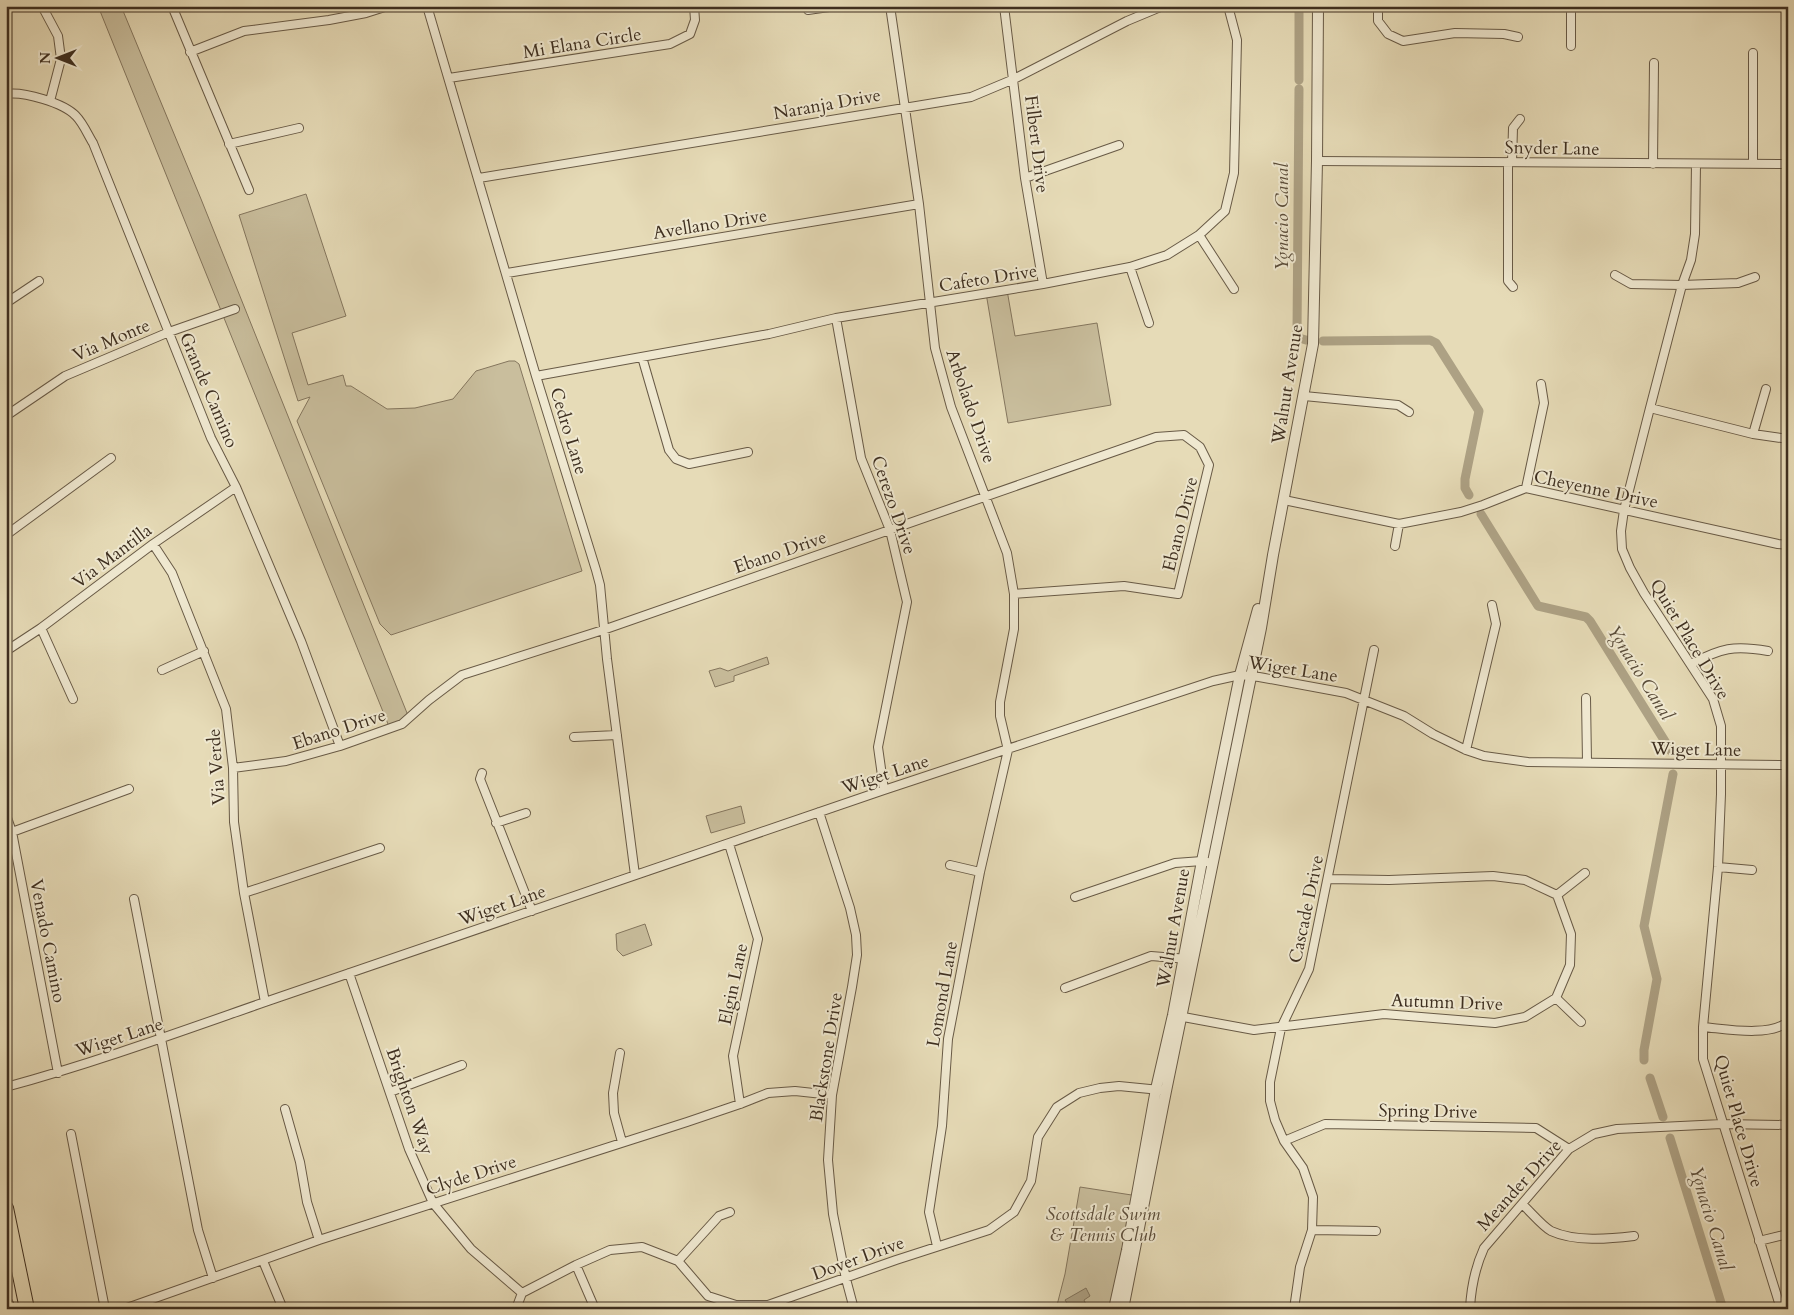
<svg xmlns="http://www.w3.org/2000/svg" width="1794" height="1315" font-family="Cardo,serif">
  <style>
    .green { fill: #c9be9d; stroke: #84765e }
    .water { fill: #ada184; stroke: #81735c }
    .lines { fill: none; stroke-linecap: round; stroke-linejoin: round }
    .canal { stroke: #ada184; stroke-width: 9 }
    .minor-casing { stroke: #685a46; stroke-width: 10 }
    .tertiary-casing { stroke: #685a46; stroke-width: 12 }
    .trunk-casing { stroke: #3e2f20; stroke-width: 16 }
    .minor { stroke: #efe8d0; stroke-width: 8 }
    .tertiary { stroke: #efe8d0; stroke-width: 10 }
    .trunk { stroke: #e6dbb7; stroke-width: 14 }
    .labels { text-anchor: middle; stroke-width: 4; stroke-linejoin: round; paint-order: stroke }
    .street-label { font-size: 18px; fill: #3e2f20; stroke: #efe8d0 }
    .park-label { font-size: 18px; font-style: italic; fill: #5a4c39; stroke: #efe8d0 }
    .water-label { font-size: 19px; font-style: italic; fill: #5a4c39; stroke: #efe8d0 }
  </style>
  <rect width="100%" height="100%" fill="#e6dbb7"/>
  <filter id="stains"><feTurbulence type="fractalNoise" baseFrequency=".004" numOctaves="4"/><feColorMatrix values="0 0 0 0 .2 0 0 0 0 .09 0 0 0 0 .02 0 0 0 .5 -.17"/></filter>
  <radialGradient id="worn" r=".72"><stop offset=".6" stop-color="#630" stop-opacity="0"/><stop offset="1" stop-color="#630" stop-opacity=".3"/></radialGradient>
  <path class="green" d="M98,6H121L201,199L409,718L390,729Z
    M306,194L346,316L292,333L308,385L343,375L346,386H351L387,409L415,408L453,399L476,371L509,361H515L519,364L582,571L391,635L380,624L297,421L310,397L298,401L239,215Z
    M1007,290L1015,336L1097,323L1111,405L1008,423L986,293Z
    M767,657L769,664L734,676V681L715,687L709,671L720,668L728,671Z
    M741,806L745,823L711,833L706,816Z
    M645,924L652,945L623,956L617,950L616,934Z
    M1080,1187L1138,1196L1114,1309H1056L1065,1274Z"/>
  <path class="water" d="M1086,1288L1090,1296L1084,1300L1088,1309H1071L1065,1300Z"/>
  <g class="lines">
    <path class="canal" d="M1299,80V6
      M1299,89L1297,333L1299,338L1306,340
      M1323,341L1430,340L1436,343L1479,411L1465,479V488L1469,495
      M1481,514L1538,606L1586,617L1590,621L1671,751
      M1644,1060V1050L1657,979L1644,926L1673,774
      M1650,1078L1663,1117
      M1670,1138L1723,1309"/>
    <defs>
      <path id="minor" d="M42,6L58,36L61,59L50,101
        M172,6L249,190
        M427,6L536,376L596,570L600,585L607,659L635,875
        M890,6L919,204L935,348L951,407L1007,553L1014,594V629L1000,702V716L1008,750L980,872L948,1039L942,1126L929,1212L937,1246
        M1004,6L1025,178L1043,284
        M1378,6V21L1388,34L1403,41L1455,33L1504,34L1518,37
        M808,10L836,6
        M1571,46V6
        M190,52L244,31L329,20L366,13L388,6
        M1753,53V164
        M449,78L670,44L690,34L695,20L694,6
        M6,94C23,91 64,103 76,116C83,123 88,135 93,143L211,438L236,487L301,641L340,746
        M229,144L299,128
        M1317,161L1788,164
        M1508,162V281L1513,287
        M1512,162L1513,128L1520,119
        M1653,164L1654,63
        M1696,164L1695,234L1691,260L1682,285L1650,408L1624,510L1621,531L1622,549L1630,568L1644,593L1713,699L1721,726V794L1718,867L1703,1027V1059L1781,1309
        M479,178L971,97L1014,79L1127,21L1163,6
        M1025,178L1119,145
        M1199,235L1234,289
        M1130,267L1149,323
        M507,273L919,204
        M1615,275L1631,284L1682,285L1738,283L1755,277
        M6,303L39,281
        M836,318L861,458L890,530L907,602L878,747L884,790
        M642,357L669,450L676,459L689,464L748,452
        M536,376L769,334L836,318L1043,284L1130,267L1167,255L1199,235L1225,211L1234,173L1237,40L1228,6
        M1304,396L1398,405L1409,412
        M1650,408L1753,434L1788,439
        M6,416L65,376L169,332L235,309
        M1753,434L1766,389
        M1526,488L1544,403L1541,384
        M1284,500L1399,524L1461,512L1483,505L1526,488L1778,544L1788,545
        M6,535L111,458
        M153,544L172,573L226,709L233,768L234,822L244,893L265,1002
        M1395,546L1399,524
        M41,628L73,699
        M6,651L41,628L153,544L236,487
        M1691,664C1721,648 1734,645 1768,651
        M162,670L204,651
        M1586,698L1587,762
        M574,737L617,735
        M1466,750L1496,624L1492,605
        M233,768L286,761L340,746L402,724L429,700L462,675L603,630L1156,437L1184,435L1200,447L1209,465L1178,594L1124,586L1014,594
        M482,773L480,779L532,911
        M819,812L850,908L856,935L857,955L852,987L832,1095L828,1160L833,1214L846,1279L854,1309
        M6,815L12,832L58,1073
        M496,823L526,813
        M12,832L129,789
        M729,844L758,939L733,1056L740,1104
        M950,865L980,872
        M1718,867L1752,870
        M244,893L380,848
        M1557,895L1585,873
        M1075,897L1175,863L1202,861L1212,863
        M134,899L198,1230L213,1278
        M349,973L409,1149L433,1203L471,1249L522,1293
        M1065,988L1151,956L1188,959
        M1556,998L1581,1022
        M1178,1016L1254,1030L1384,1014L1495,1023L1525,1017L1556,998L1570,965L1571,934L1557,895L1525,880L1493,876L1389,880L1328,879
        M1703,1027C1727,1029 1768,1037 1788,1022
        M620,1053L613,1093L614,1113L622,1142
        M6,1087C94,1063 179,1032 265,1002L884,790L1213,681L1240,675L1259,677L1346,693L1404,716L1433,734L1466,750L1484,756L1528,762L1788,765
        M390,1092L462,1065
        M285,1109L300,1162L307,1202L319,1240
        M71,1134L105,1309
        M1284,1141L1325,1124L1536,1128L1569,1149
        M1522,1204C1530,1211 1542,1226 1551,1231C1575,1242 1609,1239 1634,1236
        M1312,1230L1376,1231
        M1759,1241L1788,1234
        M263,1261L283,1309
        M678,1261L719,1216L730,1212
        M576,1265L595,1309
        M124,1309L319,1240L687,1122L740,1104L768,1093L795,1091L832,1095
        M516,1309L522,1293L576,1265L610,1250L642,1247L678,1261L708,1296L736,1305H768L896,1260L989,1230L1014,1212L1031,1181L1038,1137L1057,1107L1079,1093L1100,1088L1119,1086L1160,1090
        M1294,1309L1300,1267L1312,1230L1313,1197L1303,1168L1284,1141L1275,1120L1270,1101V1082L1281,1028L1309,969L1374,650
        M1470,1309C1471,1287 1475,1268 1484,1248L1569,1149L1594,1134L1617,1129L1660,1127L1722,1124L1788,1125"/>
      <path id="tertiary" d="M1114,1309L1127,1250L1156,1089L1173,1015L1202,861L1240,675L1258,609
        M1123,1309L1166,1091L1261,628L1273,555L1313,344L1317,161L1318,6"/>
      <path id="trunk" d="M6,1208L27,1309
        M6,1304L7,1309"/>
    </defs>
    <use href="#minor" class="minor-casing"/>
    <use href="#tertiary" class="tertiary-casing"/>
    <use href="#trunk" class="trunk-casing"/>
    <use href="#minor" class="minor"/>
    <use href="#tertiary" class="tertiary"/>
    <use href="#trunk" class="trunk"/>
  </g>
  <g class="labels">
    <g class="street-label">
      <text transform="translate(582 43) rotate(-9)" y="6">Mi Elana Circle</text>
      <text transform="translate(827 104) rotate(-10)" y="6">Naranja Drive</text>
      <text transform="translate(1037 144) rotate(83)" y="6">Filbert Drive</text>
      <text transform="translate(1552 148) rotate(1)" y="6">Snyder Lane</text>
      <text transform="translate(710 224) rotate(-9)" y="6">Avellano Drive</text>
      <text transform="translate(988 278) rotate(-9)" y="6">Cafeto Drive</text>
      <text transform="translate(111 340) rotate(-23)" y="6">Via Monte</text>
      <text transform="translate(1287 384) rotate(-81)" y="6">Walnut Avenue</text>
      <text transform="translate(209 390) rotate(67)" y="6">Grande Camino</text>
      <text transform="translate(971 406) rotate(71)" y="6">Arbolado Drive</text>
      <text transform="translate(569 431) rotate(73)" y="6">Cedro Lane</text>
      <text transform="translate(1596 489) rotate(12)" y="6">Cheyenne Drive</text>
      <text transform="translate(894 505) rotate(71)" y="6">Cerezo Drive</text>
      <text transform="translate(1180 524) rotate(-76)" y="6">Ebano Drive</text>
      <text transform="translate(780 552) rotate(-19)" y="6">Ebano Drive</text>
      <text transform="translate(112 556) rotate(-37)" y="6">Via Mantilla</text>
      <text transform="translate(1690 639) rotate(59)" y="6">Quiet Place Drive</text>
      <text transform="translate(1293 669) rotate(9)" y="6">Wiget Lane</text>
      <text transform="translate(339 729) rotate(-18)" y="6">Ebano Drive</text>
      <text transform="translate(1696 749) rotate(1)" y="6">Wiget Lane</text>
      <text transform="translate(216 767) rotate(-94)" y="6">Via Verde</text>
      <text transform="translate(885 774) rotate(-18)" y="6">Wiget Lane</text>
      <text transform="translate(502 905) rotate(-19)" y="6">Wiget Lane</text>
      <text transform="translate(1306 909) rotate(-78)" y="6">Cascade Drive</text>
      <text transform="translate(1173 928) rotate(-80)" y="6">Walnut Avenue</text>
      <text transform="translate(48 941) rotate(79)" y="6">Venado Camino</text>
      <text transform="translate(733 984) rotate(-78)" y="6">Elgin Lane</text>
      <text transform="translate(942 994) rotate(-80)" y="6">Lomond Lane</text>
      <text transform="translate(1447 1002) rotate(2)" y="6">Autumn Drive</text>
      <text transform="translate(119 1037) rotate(-18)" y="6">Wiget Lane</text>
      <text transform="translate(826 1057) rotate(-81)" y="6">Blackstone Drive</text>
      <text transform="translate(410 1101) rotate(71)" y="6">Brighton Way</text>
      <text transform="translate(1428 1111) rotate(1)" y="6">Spring Drive</text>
      <text transform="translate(1739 1121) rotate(74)" y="6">Quiet Place Drive</text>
      <text transform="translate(471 1175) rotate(-18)" y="6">Clyde Drive</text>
      <text transform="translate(1519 1185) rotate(-48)" y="6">Meander Drive</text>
      <text transform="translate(858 1258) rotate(-20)" y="6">Dover Drive</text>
    </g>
    <g class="park-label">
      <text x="1103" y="1220">Scottsdale Swim<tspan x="1103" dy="21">&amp; Tennis Club</tspan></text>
    </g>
    <g class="water-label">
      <text transform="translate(1281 217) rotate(-90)" y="7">Ygnacio Canal</text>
      <text transform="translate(1641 672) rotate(58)" y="7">Ygnacio Canal</text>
      <text transform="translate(1712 1218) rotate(73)" y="7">Ygnacio Canal</text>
    </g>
  </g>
  <rect width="1794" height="1315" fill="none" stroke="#e6dbb7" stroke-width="25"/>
  <rect x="8" y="8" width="1779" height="1300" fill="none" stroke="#3e2f20" stroke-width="2.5"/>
  <rect x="12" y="12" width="1769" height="1290" fill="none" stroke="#3e2f20"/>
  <g transform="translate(58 58) rotate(270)" stroke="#efe8d0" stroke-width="4" paint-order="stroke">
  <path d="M0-4L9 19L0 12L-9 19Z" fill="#3e2f20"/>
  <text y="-8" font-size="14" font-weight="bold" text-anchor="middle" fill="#3e2f20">N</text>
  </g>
  <rect width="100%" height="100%" filter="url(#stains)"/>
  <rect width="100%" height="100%" fill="url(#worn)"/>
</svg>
